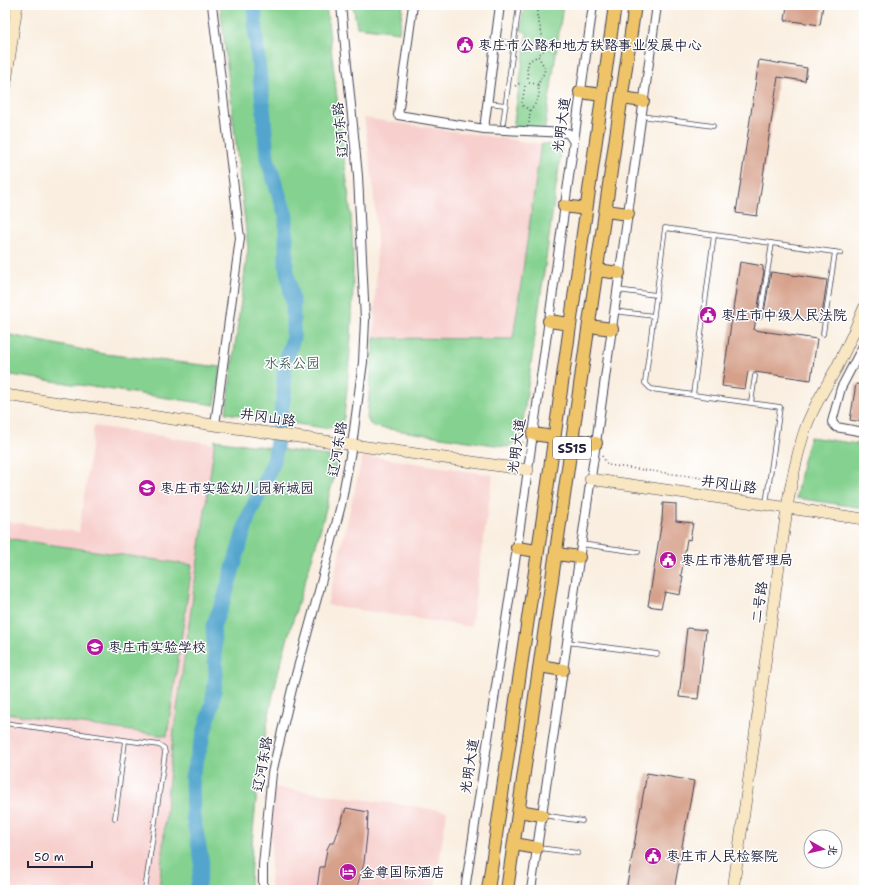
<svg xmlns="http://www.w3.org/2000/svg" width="869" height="895" font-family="'Shantell Sans','LXGW WenKai TC',sans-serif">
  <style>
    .built { fill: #f7d0ce }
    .green { fill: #85d290; stroke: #547a66 }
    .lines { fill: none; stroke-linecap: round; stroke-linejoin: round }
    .river { stroke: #53a5ce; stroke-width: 15 }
    .building { fill: #d6a08a }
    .lane-casing { stroke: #424154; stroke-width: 5.5 }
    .street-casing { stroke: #424154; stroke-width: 10 }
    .secondary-casing { stroke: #424154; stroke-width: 12 }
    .primary-casing { stroke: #424154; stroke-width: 14 }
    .path { stroke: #424154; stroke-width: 1.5; stroke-dasharray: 1 3; stroke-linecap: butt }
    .lane { stroke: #fff; stroke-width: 4 }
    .street { stroke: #fff; stroke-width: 8 }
    .secondary { stroke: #f9e7c3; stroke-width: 11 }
    .primary { stroke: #efc469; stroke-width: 12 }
    .labels { text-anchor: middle; stroke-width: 3; stroke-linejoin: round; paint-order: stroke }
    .shield { fill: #fff; stroke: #646476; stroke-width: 1 }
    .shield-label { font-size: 13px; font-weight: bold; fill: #22223b }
    .poi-label { font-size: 14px; fill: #22223b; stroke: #fff; text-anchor: start }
    .street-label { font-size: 14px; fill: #22223b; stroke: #fff }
    .park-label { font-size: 14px; fill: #456059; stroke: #fff }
  </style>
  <rect width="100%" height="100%" fill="#fff"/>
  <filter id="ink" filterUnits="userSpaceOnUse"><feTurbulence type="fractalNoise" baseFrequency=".025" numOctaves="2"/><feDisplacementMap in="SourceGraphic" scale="8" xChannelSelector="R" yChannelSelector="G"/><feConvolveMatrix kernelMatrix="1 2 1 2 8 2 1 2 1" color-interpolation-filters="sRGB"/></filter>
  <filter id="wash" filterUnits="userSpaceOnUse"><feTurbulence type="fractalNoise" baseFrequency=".012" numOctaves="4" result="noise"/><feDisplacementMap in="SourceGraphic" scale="16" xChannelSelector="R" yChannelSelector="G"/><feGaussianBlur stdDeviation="0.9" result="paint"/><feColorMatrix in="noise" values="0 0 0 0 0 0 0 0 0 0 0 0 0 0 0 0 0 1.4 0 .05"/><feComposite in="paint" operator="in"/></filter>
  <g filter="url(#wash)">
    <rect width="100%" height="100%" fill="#f9eedf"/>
    <path class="built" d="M364,118L541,144L513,340L374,338L377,240L373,184Z
      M94,426L215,444L172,745L159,890H5V521L79,532Z
      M363,455L493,475L471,627L327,605Z
      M273,787L447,811L435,890H270Z"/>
    <path class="green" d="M220,5H326L351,216C356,284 351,351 344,418C341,427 333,428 324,428L226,413L248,248Z
      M353,5H403L399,32L357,27Z
      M524,5H563L544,135L513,129L527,32L521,31Z
      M541,144L562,145L521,435L516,442L508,447L375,427L370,424L367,418L374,338L513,339Z
      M5,334L104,354L221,367L215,405L5,374Z
      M810,437L864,445V508L796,498L802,464Z
      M215,440L328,456L333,457L337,462C335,475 331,487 328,500C316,551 298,600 284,651C263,726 252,812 250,890H159L172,745Z
      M5,538L192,565L167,736L5,713Z"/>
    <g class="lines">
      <path class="river" d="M197,890L202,863L193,816L192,776L212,705L216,674L213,626L223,602L248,518L274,461L284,393V368L293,338V304L286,266V216L267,158L263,104L257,52L254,5"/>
    </g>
    <g id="blocks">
      <path class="building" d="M787,5H823L820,25L785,20Z
        M759,60L807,68L805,81L778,77L757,216L736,213Z
        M740,262L763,266V271H764L754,330L817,339L811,380L748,371L745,389L722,386Z
        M771,272L827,280L821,322L764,313Z
        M856,384L864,385L863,422L850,420Z
        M663,503L676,504V521L693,523L690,540L687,539L681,576H683L680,595L665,592L661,608L648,606L662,520Z
        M687,628L706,630L698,699L679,697Z
        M647,773L694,781L674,890H626Z
        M346,808L368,812L367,835L364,863L356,890L317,889L320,867H324L327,849L330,843H334Z"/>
    </g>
  </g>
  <g filter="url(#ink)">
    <use href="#blocks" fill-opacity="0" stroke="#424154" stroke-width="1"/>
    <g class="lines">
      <defs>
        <path id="lane" d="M496,41L514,44
          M487,103L506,105
          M641,116L713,126
          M503,123L519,5
          M617,290L656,295
          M614,311L654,316
          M760,317L772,243
          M823,334L835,252
          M693,395L714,235
          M751,403L755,376
          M766,504L780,407L651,389L645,383L665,228L841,253
          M581,544L638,552
          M567,642L657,654
          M5,723L159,745L164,748L165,753L145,890
          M543,815L582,821
          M115,818L125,741
          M539,848L578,853"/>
        <path id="street" d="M212,5L240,238L215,425
          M413,5L398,115L484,129L568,133L574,142
          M484,129L500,5
          M864,344L841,388L832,422L836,427L864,432
          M263,890V865L272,773L292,689L319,591L341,505L352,445L363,362L365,320L358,176L341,5
          M465,890L517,548L593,5
          M531,890L596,443L657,5"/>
        <path id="secondary" d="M5,89L17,5
          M5,395L528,470
          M590,479L864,519
          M733,890L789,495C794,472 798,449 806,427C814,405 826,387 837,367C847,347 856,328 864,308"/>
        <path id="primary" d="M580,92L602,95
          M622,98L643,101
          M564,206L586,209
          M606,211L628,214
          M597,270L619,273
          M549,321L570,324
          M589,326L612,329
          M533,434L554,437
          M573,440L596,443
          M517,548L538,551
          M557,554L579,557
          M540,666L563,670
          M519,811L542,815
          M514,844L537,848
          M488,890L548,483L615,5
          M507,890L635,5"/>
      </defs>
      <use href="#lane" class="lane-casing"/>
      <use href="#street" class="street-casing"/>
      <use href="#secondary" class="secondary-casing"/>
      <use href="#primary" class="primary-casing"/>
      <path class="path" d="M528,78L527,69L529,61L538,56
        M529,83L538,84
        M515,86L522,82
        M525,86L522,103L523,106L530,110
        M529,123L530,111L538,100L539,93L538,84L544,73L545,68L538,56L543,51L542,34L537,16L539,5
        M509,450L518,447L523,442
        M602,456L608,465L760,486"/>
      <use href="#lane" class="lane"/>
      <use href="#street" class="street"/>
      <use href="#secondary" class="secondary"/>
      <use href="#primary" class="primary"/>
    </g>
  </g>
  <defs>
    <symbol id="civic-disc" viewBox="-11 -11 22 22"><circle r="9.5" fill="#b5179e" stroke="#fff"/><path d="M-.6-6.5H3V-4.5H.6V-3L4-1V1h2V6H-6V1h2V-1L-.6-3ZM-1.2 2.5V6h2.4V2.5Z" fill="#fff"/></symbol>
    <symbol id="school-disc" viewBox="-11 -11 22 22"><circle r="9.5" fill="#b5179e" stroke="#fff"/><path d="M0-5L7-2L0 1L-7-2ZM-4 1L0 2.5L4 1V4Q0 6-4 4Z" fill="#fff"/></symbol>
    <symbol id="hotel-disc" viewBox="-11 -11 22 22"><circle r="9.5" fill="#b5179e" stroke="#fff"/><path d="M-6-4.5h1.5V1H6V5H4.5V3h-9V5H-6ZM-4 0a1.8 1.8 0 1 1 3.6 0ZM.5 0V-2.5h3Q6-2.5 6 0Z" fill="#fff"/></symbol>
  </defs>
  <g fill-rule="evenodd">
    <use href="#civic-disc" x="455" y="35" width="20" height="20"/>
    <use href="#civic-disc" x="698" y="305" width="20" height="20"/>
    <use href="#school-disc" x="137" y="478" width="20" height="20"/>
    <use href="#civic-disc" x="658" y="550" width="20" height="20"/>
    <use href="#school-disc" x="85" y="637" width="20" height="20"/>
    <use href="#civic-disc" x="643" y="846" width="20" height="20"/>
    <use href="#hotel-disc" x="338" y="862" width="20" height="20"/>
  </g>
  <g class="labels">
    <rect class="shield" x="553" y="437" width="38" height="22" rx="3"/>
    <g class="shield-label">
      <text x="572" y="453">S515</text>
    </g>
    <g class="poi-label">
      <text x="478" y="50">枣庄市公路和地方铁路事业发展中心</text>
      <text x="721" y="320">枣庄市中级人民法院</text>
      <text x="160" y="493">枣庄市实验幼儿园新城园</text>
      <text x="681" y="565">枣庄市港航管理局</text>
      <text x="108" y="652">枣庄市实验学校</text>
      <text x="666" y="861">枣庄市人民检察院</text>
      <text x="361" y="877">金尊国际酒店</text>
    </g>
    <g class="street-label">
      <text transform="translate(561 125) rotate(-82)" y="5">光明大道</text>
      <text transform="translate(340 130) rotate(-96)" y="5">辽河东路</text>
      <text transform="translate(268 417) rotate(8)" y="5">井冈山路</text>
      <text transform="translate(516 446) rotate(-82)" y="5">光明大道</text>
      <text transform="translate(337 449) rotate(-81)" y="5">辽河东路</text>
      <text transform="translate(729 484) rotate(8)" y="5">井冈山路</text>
      <text transform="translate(759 602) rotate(-82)" y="5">二号路</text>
      <text transform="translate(262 764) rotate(-80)" y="5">辽河东路</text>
      <text transform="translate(469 766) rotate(-81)" y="5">光明大道</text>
    </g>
    <g class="park-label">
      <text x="292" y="368">水系公园</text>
    </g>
  </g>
  <rect width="869" height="895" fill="none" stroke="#fff" stroke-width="20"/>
  <g transform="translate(823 849) rotate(98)"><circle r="19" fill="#ffffff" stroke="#a7a7b1"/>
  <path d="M0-3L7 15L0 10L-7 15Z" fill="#b5179e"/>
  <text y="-6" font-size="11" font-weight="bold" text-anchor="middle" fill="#22223b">北</text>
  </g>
  <path d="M28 861v6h64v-6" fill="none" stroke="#22223b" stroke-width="2"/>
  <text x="34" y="861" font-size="12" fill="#22223b" stroke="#ffffff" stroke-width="3" paint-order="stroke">50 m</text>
</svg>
